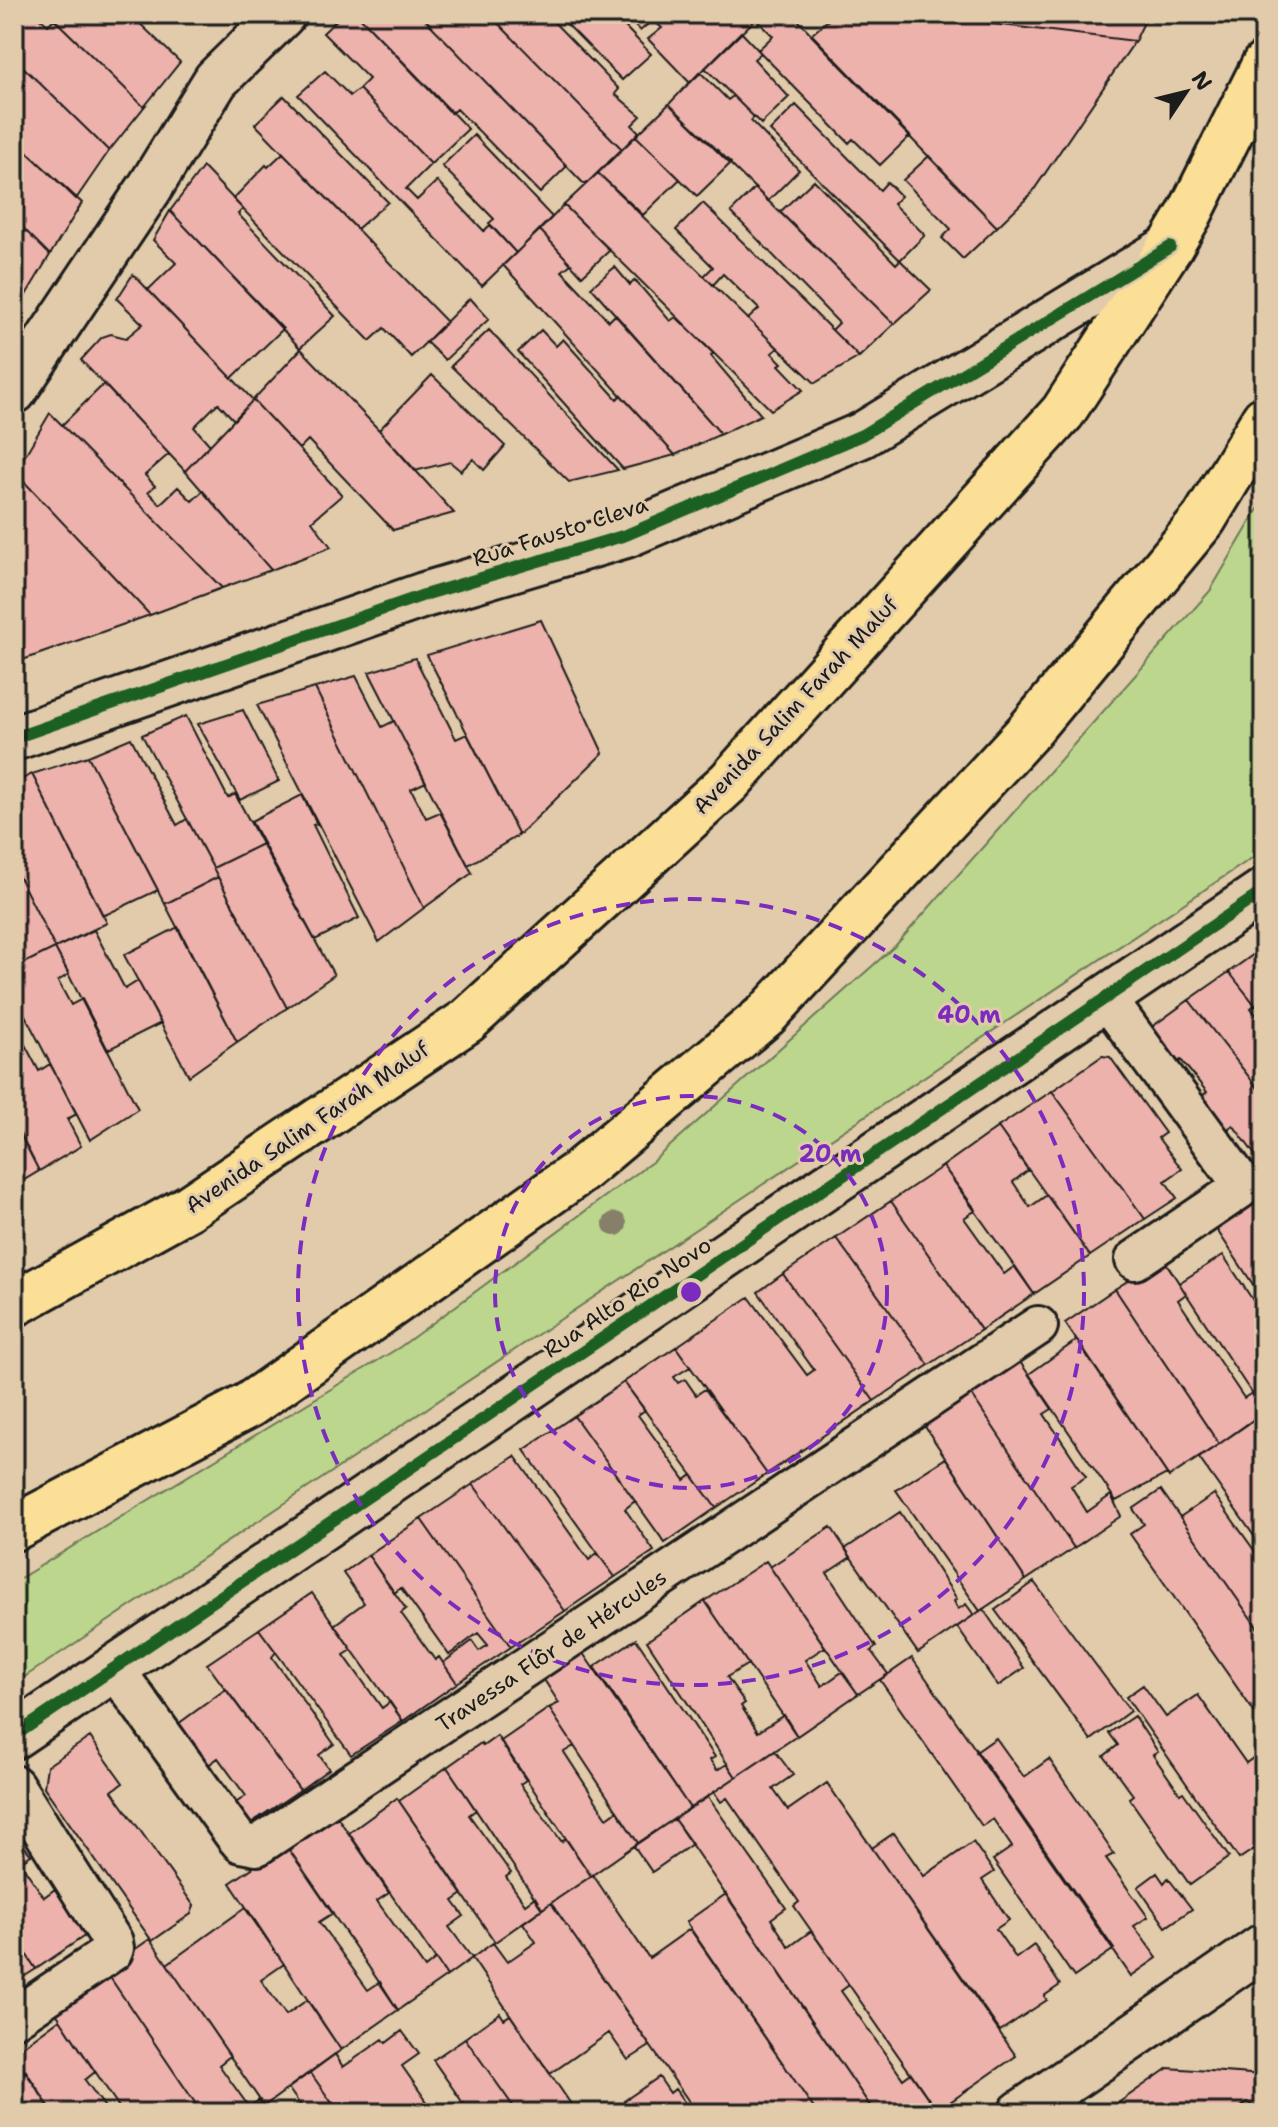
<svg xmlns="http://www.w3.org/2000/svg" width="1278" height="2127" font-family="'Shantell Sans',sans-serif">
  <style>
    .green { fill: #bcd68e; stroke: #6c7955; stroke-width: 2 }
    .building { fill: #edb2ab; stroke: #1c1c1c; stroke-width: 2 }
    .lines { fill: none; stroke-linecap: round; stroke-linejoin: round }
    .lane-casing { stroke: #1c1c1c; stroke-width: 44 }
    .street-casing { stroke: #1c1c1c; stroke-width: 50 }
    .secondary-casing { stroke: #1c1c1c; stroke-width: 50 }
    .highway-casing { stroke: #1c1c1c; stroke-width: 50 }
    .lane { stroke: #e1cbaa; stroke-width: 38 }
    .street { stroke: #e1cbaa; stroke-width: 44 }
    .secondary { stroke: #e1cbaa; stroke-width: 44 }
    .highway { stroke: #fbdf96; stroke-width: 44 }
    .cycleway-casing { stroke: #e1cbaa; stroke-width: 17 }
    .cycleway { stroke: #1b5e20; stroke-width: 12 }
    .tree { fill: #867f69 }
    .ring { fill: none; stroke: #7b2cbf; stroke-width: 4; stroke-dasharray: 14 10 }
    .labels { text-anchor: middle; stroke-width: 6; stroke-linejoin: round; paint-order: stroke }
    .street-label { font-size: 22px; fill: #1c1c1c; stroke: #e1cbaa }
    .centre { fill: #7b2cbf; stroke: #e1cbaa; stroke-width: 4 }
    .ring-label { font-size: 24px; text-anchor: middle; font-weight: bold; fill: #7b2cbf; stroke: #e1cbaa; stroke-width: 6; stroke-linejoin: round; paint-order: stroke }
  </style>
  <rect width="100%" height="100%" fill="#e1cbaa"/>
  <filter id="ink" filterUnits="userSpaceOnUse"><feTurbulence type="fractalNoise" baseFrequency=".0125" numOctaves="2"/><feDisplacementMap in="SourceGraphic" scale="16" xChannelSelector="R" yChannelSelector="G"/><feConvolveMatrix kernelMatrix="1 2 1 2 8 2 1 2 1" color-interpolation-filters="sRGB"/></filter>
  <g filter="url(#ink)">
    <path class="green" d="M1264,499V850L14,1684V1582L400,1347L652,1162L896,945L1210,591Z"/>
    <path class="building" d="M14,14H35L48,25L54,19L144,107L109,151L14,58Z
      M49,14H130L180,62L144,107Z
      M343,14H357L468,129L431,164L359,89L369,79L323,33Z
      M357,14H420L567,166L540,193L457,109L451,113Z
      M420,14H489L622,149L585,185Z
      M489,14H537L540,17L546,14L619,89L615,94L641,116L632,125L639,132L622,149Z
      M557,14H613L651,54L622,80Z
      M623,14H761L690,83L648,39L662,28L653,20L640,31Z
      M761,14H792L910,136L880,165L853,139L849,143L758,50L773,36L756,19Z
      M835,14H843L846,17L848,14H910L1135,41L1031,194L997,227L811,35Z
      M910,14H1148L1135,41Z
      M741,32L761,53L754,59L789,97L761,124L705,68Z
      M14,58L109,151L76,199L14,139Z
      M325,71L350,96L359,89L431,164L406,189L417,200L437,181L484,231L490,225L516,253L482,286L298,95Z
      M700,72L728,100L733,96L754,117L751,121L799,170L768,201L669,104Z
      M284,96L388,202L357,229L255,124Z
      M669,104L731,163L697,196L636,136Z
      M796,105L880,190L887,182L901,196L893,204L925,235L900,260L770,131Z
      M474,135L552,217L516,253L489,223L494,219L442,166Z
      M636,136L680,179L643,215L598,173Z
      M14,140L82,203L50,255L14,219Z
      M283,153L447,322L411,357L384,328L370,341L233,199L266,165L268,167Z
      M929,156L997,227L963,259L942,238L951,229L903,180Z
      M203,167L243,209L238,214L335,316L300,348L170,211Z
      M598,173L778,348L772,353L782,363L779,365L803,390L771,410L564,205Z
      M814,180L896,264L900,260L931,290L894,324L780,212Z
      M755,188L894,324L859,357L832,330L839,323L731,212Z
      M703,203L832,330L859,357L815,383L748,319L759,309L723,274L713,285L704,276L713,267L676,230Z
      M564,205L610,250L582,276L540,230Z
      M170,211L283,329L232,378L148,290L176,263L153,240Z
      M14,219L50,255L14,315Z
      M540,230L571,264L562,271L609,321L615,315L721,434L675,455L503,265Z
      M615,267L630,285L635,280L670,321L676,317L713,353L711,356L761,415L721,434L591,287Z
      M133,274L253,400L234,420L218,403L194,427L210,445L185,471L81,360L102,337L111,334L126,338L143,324L117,299Z
      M470,298L489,319L445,360L426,342Z
      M489,330L618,470L569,482L451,366Z
      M541,330L556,346L563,339L617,399L621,395L675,455L623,469L518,352Z
      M301,349L379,430L454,513L393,530L308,440L299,449L253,400Z
      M432,375L505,446L484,470L473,459L461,471L450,462L415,471L379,430Z
      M104,384L169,454L145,475L155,486L148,492L160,504L178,487L192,501L203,491L271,570L222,588L62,425Z
      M253,400L342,495L312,521L331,547L271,570L185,471Z
      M50,413L62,425L222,588L150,615L15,472Z
      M15,472L150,615L14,663Z
      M541,620L603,753L519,835L427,655Z
      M415,658L456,739L467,734L519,835L468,865L369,672Z
      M356,676L382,727L394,721L426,782L411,789L426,818L440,812L472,873L424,908L315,688Z
      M315,688L424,908L379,942L257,705Z
      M243,710L279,781L240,800L198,724Z
      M186,716L228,798L235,794L262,844L213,868L142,735Z
      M131,738L177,825L187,819L218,877L165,904L88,756Z
      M88,756L158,890L103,916L32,774Z
      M32,774L107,923L55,948L14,867V783Z
      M302,795L317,824L313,825L359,918L315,940L251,821Z
      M262,844L334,975L287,1008L213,868Z
      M14,867L55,948L14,968Z
      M218,877L287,1008L237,1042L165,904Z
      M178,927L237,1042L189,1076L124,955Z
      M94,930L125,989L138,981L161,1023L107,1050L55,948Z
      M1264,947V1016L1229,972Z
      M55,948L69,974L58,981L71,1005L82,999L138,1109L90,1140L14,994V968Z
      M1229,972L1255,1005L1251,1008L1264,1026V1096L1189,1000Z
      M1189,1000L1264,1096V1167L1233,1125L1224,1132L1199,1098L1207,1092L1181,1060L1175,1065L1149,1029Z
      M14,1024L39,1071L50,1064L77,1114L67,1119L81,1146L39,1171L14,1122Z
      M1102,1056L1110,1057L1165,1133L1158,1138L1182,1169L1165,1181L1177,1198L1145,1219L1052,1091Z
      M1052,1091L1145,1219L1090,1256L998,1127Z
      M14,1122L39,1171L14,1186Z
      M998,1127L1028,1170L1013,1182L1030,1207L1047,1195L1090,1256L1034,1294L943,1166Z
      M943,1166L976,1210L964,1218L1004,1274L1015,1266L1034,1294L981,1330L891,1201Z
      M1253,1197L1264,1213V1301L1213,1224Z
      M891,1201L981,1330L929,1365L836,1238Z
      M836,1238L929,1365L874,1401L783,1274Z
      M1223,1255L1264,1317V1412L1179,1283Z
      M1163,1258L1186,1294L1178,1300L1244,1398L1252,1393L1264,1412L1219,1444L1115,1289Z
      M783,1274L874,1401L767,1474L676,1347L749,1297L807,1375L814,1370L758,1292Z
      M1115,1289L1219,1444L1169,1477L1065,1323Z
      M1077,1340L1167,1474L1116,1501L1029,1374Z
      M676,1347L690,1367L674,1377L678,1383L685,1379L696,1395L705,1389L767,1474L716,1508L624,1382Z
      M1016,1356L1052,1409L1044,1414L1086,1477L1071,1486L1087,1512L1111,1495L1121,1516L1074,1548L967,1388Z
      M624,1382L645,1410L638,1415L685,1480L692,1475L716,1508L665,1543L574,1416Z
      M967,1388L1074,1548L1026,1580L920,1419Z
      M1264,1413V1550L1199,1458Z
      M574,1416L635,1501L625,1509L654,1551L615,1577L524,1450Z
      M515,1456L589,1560L597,1553L615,1577L565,1611L473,1484Z
      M946,1458L1026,1580L980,1611L896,1490Z
      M473,1484L565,1611L511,1647L421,1519Z
      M1161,1490L1264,1637V1726L1130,1534L1144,1524L1133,1509Z
      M1214,1494L1264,1564V1637L1180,1517Z
      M900,1512L957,1599L954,1601L958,1609L966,1604L974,1615L918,1653L845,1549Z
      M421,1519L511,1647L457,1683L443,1663L472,1641L479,1651L488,1645L478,1633L449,1655L401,1588L394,1593L368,1555Z
      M831,1527L851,1557L827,1573L876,1647L871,1651L888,1674L858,1694L770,1567Z
      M368,1555L406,1609L401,1613L435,1660L439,1657L457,1683L403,1721L334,1625L364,1603L343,1573Z
      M766,1561L825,1647L805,1660L822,1686L842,1672L858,1694L797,1736L705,1601Z
      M1034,1582L1130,1711L1091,1740L995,1610Z
      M312,1593L352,1650L344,1655L382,1708L390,1702L403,1721L351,1755L259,1629Z
      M705,1601L748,1664L727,1677L745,1703L741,1706L758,1732L784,1715L797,1736L736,1777L647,1641Z
      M983,1609L1024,1668L998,1686L957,1627Z
      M259,1629L276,1652L272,1657L334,1744L319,1755L329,1769L300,1790L207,1664Z
      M636,1639L715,1757L710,1760L717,1770L727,1764L736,1777L690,1808L594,1667Z
      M580,1649L690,1808L638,1843L549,1708L559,1703L541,1675Z
      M912,1658L1114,1949L1074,1977L993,1860L1012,1847L993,1819L982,1826L880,1680Z
      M1143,1685L1166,1717L1198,1695L1246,1763L1264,1750V1842L1239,1859L1126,1697Z
      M226,1689L300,1790L248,1825L234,1804L246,1796L218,1758L207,1766L178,1724Z
      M549,1708L574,1746L564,1752L607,1818L617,1811L638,1843L591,1876L501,1741Z
      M1134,1716L1158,1752L1153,1755L1180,1794L1183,1792L1229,1857L1190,1885L1129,1798L1133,1795L1104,1756L1118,1745L1109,1733Z
      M497,1736L526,1780L520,1784L562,1842L565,1838L591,1876L542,1909L447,1767L481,1743L483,1746Z
      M90,1737L123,1783L112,1791L194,1906L191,1914L152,1941L44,1787L47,1766Z
      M996,1738L1024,1777L1049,1759L1114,1854L1106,1858L1148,1917L1134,1926L1157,1958L1131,1976L976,1752Z
      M775,1751L793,1775L773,1789L788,1810L827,1783L1016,2056L937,2111L794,1906L799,1902L727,1798L721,1802L714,1792Z
      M447,1767L476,1810L469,1815L511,1873L506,1877L525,1904L535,1897L542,1909L495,1942L399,1801Z
      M708,1797L786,1908L771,1919L789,1947L811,1931L849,1985L841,1991L903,2079L911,2073L937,2111L934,2113H875L674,1819Z
      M397,1798L463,1894L453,1901L464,1916L449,1927L472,1958L447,1976L349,1833Z
      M334,1812L389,1893L377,1901L425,1968L436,1959L447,1976L398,2010L286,1845Z
      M674,1819L692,1844L652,1872L634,1846Z
      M894,1833L924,1876L973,1842L994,1872L982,1880L1009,1920L996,1929L1016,1958L1034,1945L1060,1985L1044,1996L1047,2000L1000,2031L872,1848Z
      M286,1845L333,1913L319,1922L368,1990L380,1982L398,2010L341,2050L230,1883Z
      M24,1846L31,1855L20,1862L44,1897L55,1889L86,1935L36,1969L14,1936V1852L15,1854Z
      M1157,1873L1164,1883L1168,1878L1192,1909L1166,1927L1138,1887Z
      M593,1875L649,1958L690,1929L817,2113H697L551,1903Z
      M726,1894L875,2113H817L686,1922Z
      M551,1903L650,2046L628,2060L609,2033L550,2074L472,1958L493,1943L507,1962L536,1942L523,1923Z
      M245,1908L284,1964L261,1980L286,2015L307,2000L341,2050L264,2106L167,1964Z
      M14,1936L36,1969L14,1983Z
      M150,1939L230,2056L219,2065L249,2107L240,2113H202L105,1970Z
      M105,1970L202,2113H123L52,2007Z
      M500,2013L504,2019L510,2015L577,2113H518L465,2038Z
      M60,2019L95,2072L85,2080L109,2113H53L14,2055V2053Z
      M402,2031L419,2054L402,2066L432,2109L426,2113H339L310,2072L335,2054L343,2067L383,2039L386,2043Z
      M1264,2037V2075L1258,2074Z
      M465,2038L518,2113H470L433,2060Z
      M1168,2068L1264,2075V2113L1247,2102L1234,2113H1104Z
      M26,2071L53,2113H14V2079Z
      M310,2072L339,2113H306L288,2088Z
      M659,2077L670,2093L675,2089L692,2113H632L624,2101Z
      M259,2100L268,2113H240L249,2107Z"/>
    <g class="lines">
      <defs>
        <path id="lane" d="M1106,998L1242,1184L1240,1189L1135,1260
          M114,1668L235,1836L241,1843L257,1846L1038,1326
          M14,1785L113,1942L114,1948L113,1951L14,2018"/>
        <path id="street" d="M14,391L149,189L216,80L283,14
          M14,738L424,595L626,535L862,435L1170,247
          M1021,2113L1264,1946"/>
        <path id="secondary" d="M14,1736L1264,891"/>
        <path id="highway" d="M14,1304L188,1208L467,1021L729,782L1063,412L1170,247L1189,215L1264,65
          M14,1528L249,1405L578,1173L767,1014L1027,733L1204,519L1264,419"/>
      </defs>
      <use href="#lane" class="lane-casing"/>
      <use href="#street" class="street-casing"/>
      <use href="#secondary" class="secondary-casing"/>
      <use href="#highway" class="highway-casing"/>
      <use href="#lane" class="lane"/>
      <use href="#street" class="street"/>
      <use href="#secondary" class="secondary"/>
      <use href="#highway" class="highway"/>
      <defs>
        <path id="cycleway" d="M14,738L424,595L626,535L862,435L1170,247
          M14,1736L1264,891"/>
      </defs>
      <use href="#cycleway" class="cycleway-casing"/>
      <use href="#cycleway" class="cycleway"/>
    </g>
    <circle class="tree" cx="615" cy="1224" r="12"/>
  </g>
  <g class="ring">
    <circle cx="691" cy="1292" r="196"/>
    <circle cx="691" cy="1292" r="393"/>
  </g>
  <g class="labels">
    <g class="street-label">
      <text transform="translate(560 531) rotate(-18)" y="8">Rua Fausto Cleva</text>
      <text transform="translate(795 705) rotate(-47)" y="8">Avenida Salim Farah Maluf</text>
      <text transform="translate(307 1127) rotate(-34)" y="8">Avenida Salim Farah Maluf</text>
      <text transform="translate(627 1297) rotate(-34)" y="8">Rua Alto Rio Novo</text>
      <text transform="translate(551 1650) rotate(-34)" y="8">Travessa Flôr de Hércules</text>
    </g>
  </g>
  <circle cx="691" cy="1292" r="12" class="centre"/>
  <g class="ring-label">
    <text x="969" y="1023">40 m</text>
    <text x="830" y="1162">20 m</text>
  </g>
  <rect width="1278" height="2127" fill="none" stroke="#e1cbaa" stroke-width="48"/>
  <rect x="24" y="24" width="1230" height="2079" fill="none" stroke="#1c1c1c" stroke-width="3" filter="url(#ink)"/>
  <g transform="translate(1186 92) rotate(55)" stroke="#e1cbaa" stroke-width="6" paint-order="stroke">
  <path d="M0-6L14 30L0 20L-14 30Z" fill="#1c1c1c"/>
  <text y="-12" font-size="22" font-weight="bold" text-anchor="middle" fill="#1c1c1c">N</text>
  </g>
</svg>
